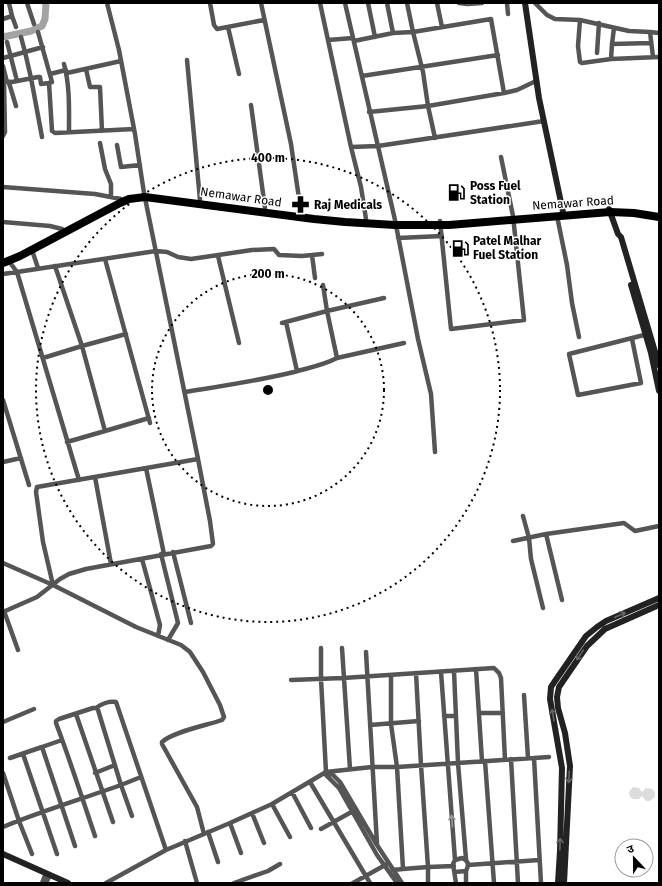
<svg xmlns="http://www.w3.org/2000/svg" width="662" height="886" font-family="'Fira Sans','Noto Sans Devanagari',sans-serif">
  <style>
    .park { fill: #dcdcdc }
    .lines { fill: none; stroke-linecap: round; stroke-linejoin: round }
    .river { stroke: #a3a3a3; stroke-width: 7 }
    .street { stroke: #555; stroke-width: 4.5 }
    .secondary { stroke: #222; stroke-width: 6 }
    .highway { stroke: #000; stroke-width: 8 }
    .oneway { stroke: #646464 }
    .oneway2 { stroke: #999 }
    .ring { fill: none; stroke: #000; stroke-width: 2; stroke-dasharray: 2 4 }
    .labels { text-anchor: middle; stroke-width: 3; stroke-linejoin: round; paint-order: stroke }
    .poi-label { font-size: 12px; font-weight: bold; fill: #000; stroke: #fff; text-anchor: start }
    .street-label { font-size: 12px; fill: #000; stroke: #fff }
    .centre { fill: #000; stroke: #fff; stroke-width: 2 }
    .ring-label { font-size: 12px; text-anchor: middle; font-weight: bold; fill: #000; stroke: #fff; stroke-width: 3; stroke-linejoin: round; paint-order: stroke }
  </style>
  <rect width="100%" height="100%" fill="#fff"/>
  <path class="park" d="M633,787L639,788L642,792L646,788L652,789L655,792V797L650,801H646L642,796L639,799H633L630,797L629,792Z"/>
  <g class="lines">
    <path class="river" d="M3,37L31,31L42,26L45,19L46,3"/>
    <path class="street" d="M27,3L34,24
      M210,3L214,25L217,29L264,20
      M261,3L291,144L301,212
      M320,3L351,147L378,146L544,121
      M345,3L395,220L418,339L431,394L435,452
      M368,3L375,37
      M387,3L393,33
      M437,3L442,27
      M459,3L467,4L482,3
      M507,3L508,14
      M535,3L547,15L555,19L580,20L629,31L650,32L653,57
      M12,16L16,27
      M3,19L12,16L9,3
      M580,20L578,46L580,62L582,63L611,59L659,57
      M228,27L239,74
      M38,32L52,82L49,83L52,131L55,133L134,129
      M650,32L659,33
      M328,40L353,38
      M354,41L393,33L413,32L407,3
      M7,42L17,81
      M612,44L614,28
      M597,53L599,23
      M3,58L25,52L21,37
      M611,59L612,44L651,43
      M187,60L200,200
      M64,64C70,86 69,110 69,132
      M3,66L7,82
      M86,69L90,87H100L102,131
      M67,73L121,61
      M50,74L66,70
      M362,76L498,55
      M3,81H4L5,132L3,136
      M4,81L12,82L38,77H40L41,84L49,83
      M9,83L16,106
      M251,105L265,208
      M369,112L428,106L504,93L517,90L536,81
      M42,137L31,78L25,52L43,47
      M435,138L428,106L423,72L413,32L491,19L504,93
      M100,143L105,169L111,184V197
      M117,145L121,167L140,165
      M351,147L361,187L366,219
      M3,187L95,194L121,199
      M557,216L567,265L572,303L579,337
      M440,221L451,329L524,320L513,216L501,157
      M3,222L50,226L62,229
      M398,238L442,236
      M32,250L38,268
      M312,255L315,278
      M218,256L239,343
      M105,259L150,423
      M8,260L17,272L156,251L167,252L178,257L191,259L252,250L274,249L279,255L302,256L322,254
      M55,266L82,346L126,334
      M3,274L17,272L79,480
      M323,285L327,311L384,298
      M286,322L297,371
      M632,339L641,383L578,395L569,354L648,334
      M43,358L82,346L105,431L67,442
      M337,358L404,343
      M185,392C222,386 257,381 294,372C308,368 324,365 337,358L327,311L282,323
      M3,400L29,485
      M105,431L149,418
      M3,462L21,458
      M146,468L164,554
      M95,477L111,564
      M523,516L529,538L531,559L543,608
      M546,534L562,600
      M513,541L546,534L624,523L635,531L659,526
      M173,552L191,623
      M161,554L178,623L168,640
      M142,559L160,625L158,636
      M3,563L53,585L136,627L181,645L190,652L203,672L220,705L224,717L222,720C208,725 172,732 162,742V744L197,807L204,834
      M53,585L43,542L36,492L37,487L198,459
      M4,611L18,650
      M3,612L37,597L60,579L69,574L86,569L211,546L213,544L210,521L198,459L144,193L135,134L119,50L107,3
      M321,648V679L326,772L333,775L340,782L377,845L402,883
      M342,648L350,769
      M366,652L377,844
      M476,669L482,761
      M454,671L458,763L466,859
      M441,672L455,860
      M391,675V724L397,767L403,869L393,870
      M291,680L343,678L494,668L499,673L501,678L505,760
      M524,695L528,758
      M96,708C101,704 109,701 116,702L166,850
      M479,713H503
      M76,714L113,822
      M444,716H456
      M3,722L34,709
      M370,725L419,721
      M62,740L42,747L75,846
      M23,754L57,854
      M10,758L42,747
      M534,758L541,883
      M511,759L518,883
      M485,761L494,883
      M3,773L19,821L32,854
      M95,773L115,765
      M324,773L339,788L377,855L397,883
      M310,782L370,883
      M292,792L311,828
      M252,813L264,843
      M132,816L121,785L141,777
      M230,823L241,853
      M3,827C42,811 82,799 121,785L98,710L96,708H93L59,719L56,721V723C70,760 82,798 95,836
      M321,829L355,810
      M208,832L218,862
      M290,837L272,804L326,772L372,767H397L549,757
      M185,841L197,883
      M468,865L539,860
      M403,869L428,867L421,765L416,673
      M466,871V883
      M455,872L466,871C469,865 469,861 462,858L455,860L453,864L456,883
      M42,883L46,873
      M46,883L50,875
      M106,883L166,850L230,823L272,804
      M234,883L268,871L280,864
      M353,883L387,864
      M428,883V867L454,866"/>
    <path class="secondary" d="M525,3L539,98L563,212
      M609,209L618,234L621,237L659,365
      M631,285L651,353L659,391
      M3,854L68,883
      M558,883L560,851L562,768L550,699L551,687L555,681L586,636L597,627L606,621L659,598
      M564,883L570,766L565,733L558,708L557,697L559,687L587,646L605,629L659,605"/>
    <path class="highway" d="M3,263L20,256L120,203L129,199L145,197L314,219L345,222L395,225H449L610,212L634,213L659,217"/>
  </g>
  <defs><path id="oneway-shaft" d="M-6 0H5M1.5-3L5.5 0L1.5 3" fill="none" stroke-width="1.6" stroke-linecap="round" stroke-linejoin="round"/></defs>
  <g class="oneway">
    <use href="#oneway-shaft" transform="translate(620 615) rotate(-24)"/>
    <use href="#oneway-shaft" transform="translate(580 655) rotate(125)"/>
    <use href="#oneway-shaft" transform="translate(553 715) rotate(-100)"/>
    <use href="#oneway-shaft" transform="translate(569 777) rotate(92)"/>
    <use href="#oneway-shaft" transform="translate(560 844) rotate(-89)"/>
  </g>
  <use class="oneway2" href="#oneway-shaft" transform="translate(452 821) rotate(-94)"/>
  <g class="ring">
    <circle cx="268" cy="390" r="116"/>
    <circle cx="268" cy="390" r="232"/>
  </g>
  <defs>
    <symbol id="fuel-bare" viewBox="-9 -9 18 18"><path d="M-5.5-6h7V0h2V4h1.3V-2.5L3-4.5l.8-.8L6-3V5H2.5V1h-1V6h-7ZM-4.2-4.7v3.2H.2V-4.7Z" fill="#000" stroke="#fff" stroke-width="2.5" paint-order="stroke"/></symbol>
    <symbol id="pharmacy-bare" viewBox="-9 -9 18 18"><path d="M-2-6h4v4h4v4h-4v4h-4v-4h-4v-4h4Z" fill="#000" stroke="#fff" stroke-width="2.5" paint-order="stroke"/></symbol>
  </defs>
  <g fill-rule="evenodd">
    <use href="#fuel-bare" x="444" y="180" width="25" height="25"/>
    <use href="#pharmacy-bare" x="288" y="192" width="25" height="25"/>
    <use href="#fuel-bare" x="448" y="236" width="25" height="25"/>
  </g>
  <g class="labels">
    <g class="poi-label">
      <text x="470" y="190">Poss Fuel<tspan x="470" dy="14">Station</tspan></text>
      <text x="314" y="209">Raj Medicals</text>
      <text x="473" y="245">Patel Malhar<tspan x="473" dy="14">Fuel Station</tspan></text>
    </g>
    <g class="street-label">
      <text transform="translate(241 197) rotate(8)" y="4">Nemawar Road</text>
      <text transform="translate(573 203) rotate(-4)" y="4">Nemawar Road</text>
    </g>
  </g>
  <circle cx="268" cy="390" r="6" class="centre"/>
  <g class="ring-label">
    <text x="268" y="162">400 m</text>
    <text x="268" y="278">200 m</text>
  </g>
  <rect width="662" height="886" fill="none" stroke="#000000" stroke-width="8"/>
  <g transform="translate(634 858) rotate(338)"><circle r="19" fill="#ffffff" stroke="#999999"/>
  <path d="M0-3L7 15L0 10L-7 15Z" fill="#000000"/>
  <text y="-6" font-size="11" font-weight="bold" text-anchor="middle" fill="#000000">उ</text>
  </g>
</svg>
